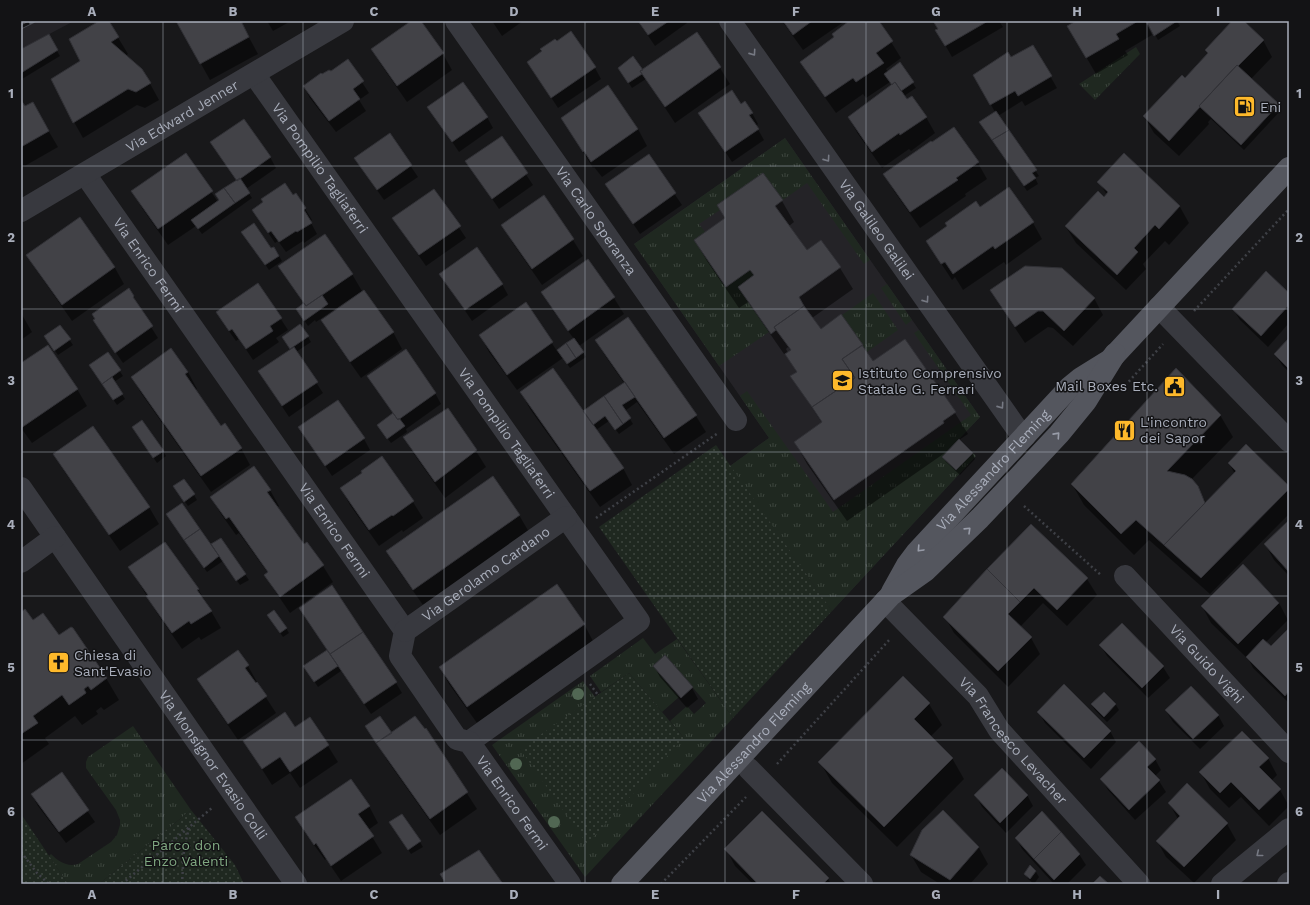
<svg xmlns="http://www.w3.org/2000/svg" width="1310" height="905" font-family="'Work Sans',sans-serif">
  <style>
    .built { fill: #242327 }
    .grass { fill: url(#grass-tufts) }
    .park { fill: url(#park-dots) }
    .shadow { fill: #0007; fill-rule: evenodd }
    .building { fill: #424247; stroke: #313136 }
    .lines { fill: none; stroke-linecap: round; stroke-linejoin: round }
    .path { stroke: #3e4046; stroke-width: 2.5; stroke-dasharray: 2 3; stroke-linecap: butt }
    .minor { stroke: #38393f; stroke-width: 22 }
    .major { stroke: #54565e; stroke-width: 22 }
    .rail-casing { stroke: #4b4d54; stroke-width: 4.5 }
    .rail { stroke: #131315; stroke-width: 3; stroke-dasharray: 9; stroke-linecap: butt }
    .tree { fill: #516753 }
    .oneway { stroke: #767983 }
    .oneway2 { stroke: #989ca8 }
    .grid { fill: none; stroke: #a9aebb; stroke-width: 1; stroke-opacity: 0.55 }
    .labels { text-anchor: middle; stroke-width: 3; stroke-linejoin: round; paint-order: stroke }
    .poi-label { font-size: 14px; fill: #a9aebb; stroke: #131315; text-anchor: start }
    .street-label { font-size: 14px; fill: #a9aebb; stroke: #131315 }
    .park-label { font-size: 14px; fill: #7fa781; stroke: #131315 }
    .neatline { fill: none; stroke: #a9aebb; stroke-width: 1.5 }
    .grid-label { font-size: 13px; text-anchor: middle; font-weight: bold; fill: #a9aebb }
  </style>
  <defs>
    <pattern id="grass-tufts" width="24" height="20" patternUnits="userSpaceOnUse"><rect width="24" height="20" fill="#1f2820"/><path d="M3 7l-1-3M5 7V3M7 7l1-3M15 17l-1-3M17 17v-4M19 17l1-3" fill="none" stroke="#3d453e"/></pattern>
    <pattern id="park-dots" width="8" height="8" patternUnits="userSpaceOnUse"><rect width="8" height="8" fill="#1f2820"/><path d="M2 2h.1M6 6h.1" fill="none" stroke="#3d453e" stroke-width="1.8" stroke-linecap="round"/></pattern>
  </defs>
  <rect width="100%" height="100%" fill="#18181a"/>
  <path class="built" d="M21,21H74L21,49Z
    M785,138L980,417L959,439L976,456L832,611L730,466L769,438L634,244Z"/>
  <path class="grass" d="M1136,47L1140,54L1095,100L1079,84Z
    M785,138L870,260L864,264L807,183L783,200L763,173L717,205L720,210L699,224L705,232L694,240L726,287L750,270L754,275L738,287L769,332L719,366L634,244Z
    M887,284L912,320L906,325L881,288Z
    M873,293L898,330L867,352L842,315Z
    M919,330L980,417L942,457L956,470L973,453L976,456L832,611L730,466L769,438L740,396L747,391L833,512L971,415L914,333Z
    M643,638L655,654L677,639L733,718L585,877L492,745L583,681L595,697L520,750L684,738L670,721L687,706L694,714L706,703L665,655L653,666L679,697L662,712L629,673L601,692L590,676Z
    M133,726L191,810L99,884H68L49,856L51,854C59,862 67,867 78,864L111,842L117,835L120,825V820L116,810L86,768V762L88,757Z"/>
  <path class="park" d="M716,445L832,611L733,718L599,527Z
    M629,673L684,738L587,844L520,749Z
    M191,810L235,865L244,884H99Z
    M21,814L68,884H21Z"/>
  <path class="shadow" d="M101,21H108L128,54L125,56L142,69L159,100L145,108L137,105L83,138L74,122L81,61Z
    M177,21H240L258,54L210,80Z
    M267,21H291L273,31Z
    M413,21H420L443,54L452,70L407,102L382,66L372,50Z
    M492,21H523L502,36Z
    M638,21H686L687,23L655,46Z
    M782,21H845L803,50Z
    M851,21H878L901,58L886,69L888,72L900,64L916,88L904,96L926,117L935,133L911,151L909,149L882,168L858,134L849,118L893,86L890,82L866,98L863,94L836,113L811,78L801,62L835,38Z
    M934,21H999L1003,27L952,57L937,31L939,30Z
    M1078,21H1145L1152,35L1125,51L1128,55L1096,74L1078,43Z
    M1147,21H1177L1180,26L1158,40Z
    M1233,21H1242L1263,40L1272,57L1251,79L1278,105L1281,110L1244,150L1211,119L1208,122L1209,124L1179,156L1154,133L1144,116L1185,79L1208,54L1206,50Z
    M697,33L720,68L730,84L675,123L646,79L632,88L619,68L642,71Z
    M48,36L60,56L22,79L21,77V50Z
    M1033,46L1057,88L1025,106L1022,101L998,116L1039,176L1035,178L1038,184L1027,191L984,127L995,112L974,75L1011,59Z
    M543,51L595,68L601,79L558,108L528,62Z
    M348,61L369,93L359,100L366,111L336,132L310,98L304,87L330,73Z
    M608,86L638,129L647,146L602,177L594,167L593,168L562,118Z
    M21,102L24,108L32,103L58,147L23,167L21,164Z
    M741,106L752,113L758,124L756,126L764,140L732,162L700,114Z
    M429,108L487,117L493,128L459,152Z
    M954,128L978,163L987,179L965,194L966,196L920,228L894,191L884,174Z
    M389,134L418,177L384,200L362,169Z
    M501,137L533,185L499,209L467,162Z
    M211,143L270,157L276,168L246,189L252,198L202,234L196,226L168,245L142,208L133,191L186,154L218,202L237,181Z
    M1124,155L1180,207L1189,223L1169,245L1165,241L1143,264L1146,269L1126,290L1076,243L1066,227L1107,195L1099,182Z
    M649,156L682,205L640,234L607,185Z
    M763,174L782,201L794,222L789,226L806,251L821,241L840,268L853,289L812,318L820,330L873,363L905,340L955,413L968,434L959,440L972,453L975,459L960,475L946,462L943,457L949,450L847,521L807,464L795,442L822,423L792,377L797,373L786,353L784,354L748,302L739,308L707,261L695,240L726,219ZM788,347L791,351L788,353L786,349Z
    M1009,188L1033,223L1042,239L1006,265L1004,262L963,290L955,277L952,280L927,242L980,209Z
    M434,190L466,238L426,266L400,229Z
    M296,194L312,220L310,221L317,234L304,243L303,241L286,252L278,241L275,243L253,210Z
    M543,197L573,240L583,256L542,285L512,242L503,225Z
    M80,218L115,268L124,284L72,321L37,271L27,255Z
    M246,237L271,249L279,256L282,261L269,270Z
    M588,260L614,298L624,314L579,346L586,357L570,368L563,358L517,390L489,352L480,335L526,304L557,351L574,339L552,309L542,292Z
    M280,267L352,274L362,291L316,322L315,320L308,326L300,314L304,304Z
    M440,274L502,284L508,295L472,321Z
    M258,284L288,330L276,338L279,342L253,360L239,339L236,341L223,323Z
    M129,290L139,308L158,338L123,363L94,321Z
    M991,290L1094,298L1103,315L1073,346L1053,328L1048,327L1025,343L1001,307Z
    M1289,294V323L1268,347L1240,320L1233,309Z
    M21,313L32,332L21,340Z
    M628,319L696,416L706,432L674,454L637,402L625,411L633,424L619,434L609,421L596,430L623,468L632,485L600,507L530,409L521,392L585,416L624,383L606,357L596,341Z
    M322,320L393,332L402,349L361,378L332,337Z
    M60,326L73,345L58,355L48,341Z
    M308,337L311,342L296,352L323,393L289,417L259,372L291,350L286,342Z
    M1289,339V372L1282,365L1275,354Z
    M108,354L123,376L114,382L125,399L117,405L93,371Z
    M21,364L77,389L87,406L32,443L21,428Z
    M188,372L197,389L195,390L221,428L241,448L250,465L211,492L141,393L132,377Z
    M368,376L435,393L441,404L406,429L407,432L391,443L381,430L394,414Z
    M447,409L476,451L486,467L445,498L414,454L404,437Z
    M1220,415L1233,437L1191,480L1197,486L1206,503L1235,474L1229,463L1289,488V514L1210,594L1149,540L1134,555L1084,505L1072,484Z
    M300,428L364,439L370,450L332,476Z
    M136,432L163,451L166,456L157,463Z
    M54,455L149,507L159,524L120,551L64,471Z
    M382,458L413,502L423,518L403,532L402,530L379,546L350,505L341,488L364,473Z
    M270,490L279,506L277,508L303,545L307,543L323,566L333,582L290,613L275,591L265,575L268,573L239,533L236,535L221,514L211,497Z
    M177,491L194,495L197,500L188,506Z
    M519,515L529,532L423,605L396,567L387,551Z
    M171,520L210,546L221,539L249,580L240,585L223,561L207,572Z
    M1289,521V576L1274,560L1265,544Z
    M1031,525L1087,579L1097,595L1067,626L1043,603L1020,627L1031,638L1040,654L1008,687L954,633L945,617Z
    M130,568L198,589L221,628L201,640L199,637L182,649L157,613Z
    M1279,603L1288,620L1265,643L1271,648L1289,630V703L1253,668L1249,660L1211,623L1202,606Z
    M21,614L59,637L106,678L119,700L104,710L101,707L96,711L98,714L82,725L75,716L45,738L49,744L21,764Z
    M271,620L286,628L289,633L283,637Z
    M584,624L593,641L477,723L449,684L440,668Z
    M1122,624L1163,667L1170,678L1148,698L1107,656L1101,646Z
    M328,650L396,683L402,693L371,714L341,671L318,687L304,666Z
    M665,656L692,688L698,699L687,708L660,677L654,666Z
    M248,666L257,682H256L276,713L238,740L208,696L198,680Z
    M903,678L929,704L942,725L930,737L952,758L964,779L897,847L832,783L820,762Z
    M1104,693L1116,705L1119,710L1107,722L1095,710L1092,705Z
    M1166,711L1218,715L1224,726L1200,749L1173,722Z
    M1039,712L1110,731L1116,742L1091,769L1045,723Z
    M309,719L328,746L338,762L300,788L290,773L272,785L244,741L295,728Z
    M426,730L477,809L440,835L387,760L381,749L391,734Z
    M1268,758L1277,775L1271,781L1280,790L1289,806L1269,826L1241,797L1229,808L1210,789L1201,773Z
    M1155,759L1161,770L1155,776L1159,781L1166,792L1135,820L1108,790L1101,779Z
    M61,773L95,822L66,843L38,806L32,795Z
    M1027,795L1033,806L1006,833L982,807L976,796Z
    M1169,803L1227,824L1236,840L1194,883L1166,857L1157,841L1178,819Z
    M369,806L378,823L368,830L382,853L341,881L326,859L325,860L306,834L297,818Z
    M943,811L979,848L988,864L970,884H940L921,872L911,855Z
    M393,827L420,842L423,847L411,854Z
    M1016,838L1079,854L1086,865L1067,884H1054L1022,849Z
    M726,849L828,879L831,884H753L735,866Z
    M1030,867L1036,872L1039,877L1034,884L1028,879L1025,874Z"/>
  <path class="building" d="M99,21H109L119,37L111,42L142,69L151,83L136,92L128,89L73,123L51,79L80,61L69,39Z
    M176,21H241L249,37L200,64Z
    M411,21H421L444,53L397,86L371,49Z
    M638,21H669L648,35Z
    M783,21H812L793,35Z
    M849,21H879L893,41L876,53L884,63L856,82L853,78L825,97L800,62L834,37L832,34Z
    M933,21H988L945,46L935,30L938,29Z
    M1076,21H1138L1116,34L1119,39L1086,58L1067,26Z
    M1146,21H1177L1154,36Z
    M1232,21H1244L1264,40L1238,66L1237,65L1199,106L1200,107L1169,141L1143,116L1182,75L1185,78L1208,53L1205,50Z
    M571,31L596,67L551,98L527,62L542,51L540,49L555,39L557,41Z
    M697,32L721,67L665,107L640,71Z
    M49,34L58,50L21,73V49Z
    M1033,45L1052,76L1018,96L1015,91L990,105L973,75L1008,52L1011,57Z
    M633,56L643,70L640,71L642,74L628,83L618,68Z
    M348,59L364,81L353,89L360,99L329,121L303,86L321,73L322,74L329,70L331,71Z
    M900,62L914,82L901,91L895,82L892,85L884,74Z
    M1237,65L1279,104L1241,145L1199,106Z
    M463,82L488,117L452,142L427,107Z
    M895,82L907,99L912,96L927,117L900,135L899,133L872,152L848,117Z
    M608,85L638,129L591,162L584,151L583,152L561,118Z
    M732,90L741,104L745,101L753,113L749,115L759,129L725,152L698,113Z
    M21,100L25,106L33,102L49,131L21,147Z
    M996,111L1009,130L992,140L979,122Z
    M244,119L271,157L237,181L210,142Z
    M954,127L979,162L956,178L958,180L910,212L883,174L931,141L932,142Z
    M1009,130L1037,170L1032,173L1036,178L1024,186L992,140Z
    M390,133L412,165L377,190L354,158Z
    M502,136L528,173L492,199L465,161Z
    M186,153L213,191L158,229L131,191Z
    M1124,153L1180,206L1159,229L1155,225L1134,248L1138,252L1117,275L1065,226L1098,191L1104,197L1108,192L1097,182Z
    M649,154L676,193L633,224L605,184Z
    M763,173L783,200L775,206L807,250L821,240L841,267L799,297L804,306L774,327L776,330L771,334L738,287L754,275L750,270L726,287L694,240L725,218L717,205Z
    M240,178L250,193L235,203L224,188Z
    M285,183L293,195L296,193L306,208L304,210L312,223L297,232L296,231L279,242L271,231L268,233L252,210L263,202L261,199Z
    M1009,187L1034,222L995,249L993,246L953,274L945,262L941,264L926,241L947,226L945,223L976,201L980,207Z
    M224,188L235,203L198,229L191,220L219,200L215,194Z
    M434,189L461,226L419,255L392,218Z
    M544,195L574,239L532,269L501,225Z
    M80,217L115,267L62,305L26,255Z
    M254,223L271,248L274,247L279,256L265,265L241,232Z
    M325,234L353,274L306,306L278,266Z
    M477,247L503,284L465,310L439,274Z
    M588,259L615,297L568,331L541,292Z
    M1025,266L1062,268L1095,298L1064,331L1043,311H1038L1015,327L990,290Z
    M1266,271L1289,293V305L1261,336L1232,309Z
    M258,283L282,318L270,326L273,331L246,349L232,329L229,331L216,312Z
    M129,288L134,296L133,297L153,326L115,353L93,320L95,319L92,314Z
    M364,290L394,332L350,362L321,320Z
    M322,295L328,304L304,321L296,309L304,303L306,306Z
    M526,302L553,342L507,375L479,335Z
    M804,306L821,329L841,314L863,345L842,359L855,378L812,407L790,376L797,372L785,354L791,350L774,327Z
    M628,317L697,415L664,438L595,340Z
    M300,324L309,336L290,349L282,337Z
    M60,325L71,339L54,351L44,336Z
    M574,338L584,352L576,358L566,343Z
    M1289,338V369L1274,354Z
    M905,339L956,412L943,421L944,423L834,500L794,442L822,422L812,407L855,378L842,359L862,345L873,361Z
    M566,343L576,358L567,364L557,350Z
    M48,345L78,389L21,428V363Z
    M294,347L318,382L282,406L258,371Z
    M171,348L188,372L185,374L221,426L225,423L242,448L201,476L131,377Z
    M406,349L436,393L398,420L367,376Z
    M108,352L121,370L102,384L89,365Z
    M553,368L624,468L590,491L520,392Z
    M1176,368L1221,415L1167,471L1185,475L1192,479L1198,486L1205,503L1164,545L1136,520L1121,534L1071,484Z
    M112,377L123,394L113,400L102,384Z
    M625,382L635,397L622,405L631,418L623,424L604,396Z
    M604,396L623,424L615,430L605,416L593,425L583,411Z
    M338,400L365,438L325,466L298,427Z
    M448,408L477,450L435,482L403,437Z
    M393,413L398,420L399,418L405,426L387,439L377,425Z
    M142,420L164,451L153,458L132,427Z
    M93,426L150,507L109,535L53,454Z
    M959,439L973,453L956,470L942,457Z
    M1246,444L1289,486V489L1201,578L1164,545L1236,471L1228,463Z
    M382,456L414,501L393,516L392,515L369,530L340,488L362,473L361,471Z
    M254,466L271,490L267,492L304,544L307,542L324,565L280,597L264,575L268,572L229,517L226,519L210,497Z
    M493,476L520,515L413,590L386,551Z
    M184,479L195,494L184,502L173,486Z
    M182,503L200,529L184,540L166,514Z
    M1289,520V572L1264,544Z
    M1031,524L1088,578L1057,610L1034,588L1020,602L987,569Z
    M200,529L219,556L204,568L184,540Z
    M221,538L246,574L236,581L211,544Z
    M165,542L199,589L197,590L212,611L191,624L189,621L172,633L146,596L148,595L128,567Z
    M1243,564L1279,603L1238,644L1201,606Z
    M987,569L1020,602L1008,614L1032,637L998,671L943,617Z
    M557,584L585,624L467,707L439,667Z
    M332,585L363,632L330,654L299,608Z
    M25,609L33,620L43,613L59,635L71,627L73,628L107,678L91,690L88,686L84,689L86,693L69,705L62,695L33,716L38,723L21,734V612Z
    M274,610L287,628L280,633L267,615Z
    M1122,623L1164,666L1142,688L1099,645Z
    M1289,628V691L1285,696L1246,657L1263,639L1271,646Z
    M363,632L397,682L364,704L330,654Z
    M238,650L249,665L245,668L256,683L257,682L267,696L228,724L197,679Z
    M327,650L338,666L314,682L303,666Z
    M665,655L693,687L681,698L653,666Z
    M903,676L930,703L914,719L953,758L884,827L818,762Z
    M1064,684L1111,731L1084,758L1037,712Z
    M1191,686L1219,715L1193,739L1165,710Z
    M1104,692L1116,704L1104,717L1091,704Z
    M285,712L295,727L310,717L329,745L290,772L280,757L262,769L243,741Z
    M380,716L392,733L376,743L365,726Z
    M415,716L425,729L426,728L468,792L430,819L376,743Z
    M1242,731L1269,758L1259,767L1281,789L1259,810L1231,782L1220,793L1199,772Z
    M1139,741L1156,759L1147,767L1160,780L1129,810L1100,779Z
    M1002,768L1028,795L1000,823L974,795Z
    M62,772L89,810L59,832L31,794Z
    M351,779L370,806L358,814L374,836L331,866L316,843L314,845L295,817Z
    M1187,783L1228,823L1184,867L1156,841L1180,816L1168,803Z
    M943,810L979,847L950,880L910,855L922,830Z
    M762,811L829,878L823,884H758L724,849Z
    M1042,811L1061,832L1034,859L1015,838Z
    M402,814L421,841L408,850L389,822Z
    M1061,832L1080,854L1054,880L1034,859Z
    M479,850L503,884H446L440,874Z
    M1030,865L1036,871L1030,879L1024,874Z
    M1100,876L1109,884H1092Z"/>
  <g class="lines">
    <path class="path" d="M1194,311L1289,209
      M1122,389L1163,344
      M1024,506L1102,576
      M596,518L718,433
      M590,684L598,695
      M777,764L890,639
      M21,852L37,873L49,884
      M122,884L213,807
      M182,884L184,848L189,828
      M661,884L746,797"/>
    <g class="minor">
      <path id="s1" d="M456,21L736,420"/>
      <path id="s2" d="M730,21L1017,429L1025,436"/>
      <path id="s3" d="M254,74L639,621L469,742"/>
      <path id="s4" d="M85,174L405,631L400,656L457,739L469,742L570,884"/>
      <path id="s5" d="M21,211L343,21"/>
      <path d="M1159,307L1289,441"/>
      <path id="s6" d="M21,488L296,884"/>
      <path d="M21,562L55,537"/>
      <path id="s7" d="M1125,576L1289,752"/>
      <path id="s8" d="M885,601L978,696L999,730L1139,884"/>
      <path id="s9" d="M405,631L566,517"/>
      <path d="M749,769L862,884"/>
      <path d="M1222,884L1289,829"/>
      <path d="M1288,884L1289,883"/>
    </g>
    <g class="major">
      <path id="s10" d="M892,592L907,565L916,553L1070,387L1081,378L1110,360L1289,168"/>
      <path id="s11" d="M622,884L891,595L925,571L980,518L1015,481L1059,434L1086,401L1115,354"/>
    </g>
    <defs>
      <path id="rail" d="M21,27L33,21"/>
    </defs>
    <use href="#rail" class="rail-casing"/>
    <use href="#rail" class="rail"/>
  </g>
  <g class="tree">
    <circle cx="578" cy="694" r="6"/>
    <circle cx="516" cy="764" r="6"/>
    <circle cx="554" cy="822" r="6"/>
  </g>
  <defs><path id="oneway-chevron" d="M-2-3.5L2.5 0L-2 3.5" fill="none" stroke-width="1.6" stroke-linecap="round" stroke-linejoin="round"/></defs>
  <g class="oneway">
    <use href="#oneway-chevron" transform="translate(753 53) rotate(55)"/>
    <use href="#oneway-chevron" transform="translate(827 159) rotate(55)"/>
    <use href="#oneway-chevron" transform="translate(926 300) rotate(55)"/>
    <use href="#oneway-chevron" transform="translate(1001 406) rotate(55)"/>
    <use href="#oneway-chevron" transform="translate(1259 854) rotate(141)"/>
  </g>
  <g class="oneway2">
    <use href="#oneway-chevron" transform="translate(1057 435) rotate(-48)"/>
    <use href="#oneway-chevron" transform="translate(968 530) rotate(-44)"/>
    <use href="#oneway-chevron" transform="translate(920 549) rotate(133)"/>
  </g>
  <path class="grid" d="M163,21V884M303,21V884M444,21V884M585,21V884M725,21V884M866,21V884M1007,21V884M1147,21V884M21,166H1289M21,309H1289M21,452H1289M21,596H1289M21,740H1289"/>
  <defs>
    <symbol id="fuel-square" viewBox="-11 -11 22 22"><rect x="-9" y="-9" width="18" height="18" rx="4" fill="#feb92b" stroke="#131315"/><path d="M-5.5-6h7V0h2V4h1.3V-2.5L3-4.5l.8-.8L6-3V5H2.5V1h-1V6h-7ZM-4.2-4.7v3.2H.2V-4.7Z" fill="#111"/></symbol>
    <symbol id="school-square" viewBox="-11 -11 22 22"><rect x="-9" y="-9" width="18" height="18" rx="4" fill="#feb92b" stroke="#131315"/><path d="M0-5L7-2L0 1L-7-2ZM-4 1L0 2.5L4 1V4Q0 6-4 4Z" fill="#111"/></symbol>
    <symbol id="civic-square" viewBox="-11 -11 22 22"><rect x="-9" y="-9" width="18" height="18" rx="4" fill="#feb92b" stroke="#131315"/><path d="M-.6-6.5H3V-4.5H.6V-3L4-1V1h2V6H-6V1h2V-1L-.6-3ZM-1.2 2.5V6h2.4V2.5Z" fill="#111"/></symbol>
    <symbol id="restaurant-square" viewBox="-11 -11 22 22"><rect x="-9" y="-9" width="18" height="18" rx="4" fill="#feb92b" stroke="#131315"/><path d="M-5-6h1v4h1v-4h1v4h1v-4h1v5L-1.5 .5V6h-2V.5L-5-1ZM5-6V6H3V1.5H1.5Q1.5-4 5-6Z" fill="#111"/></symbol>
    <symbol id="church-square" viewBox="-11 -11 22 22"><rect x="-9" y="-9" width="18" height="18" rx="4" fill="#feb92b" stroke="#131315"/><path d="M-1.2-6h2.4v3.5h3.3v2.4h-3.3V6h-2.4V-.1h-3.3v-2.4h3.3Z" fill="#111"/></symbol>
  </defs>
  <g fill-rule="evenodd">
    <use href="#fuel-square" x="1232" y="94" width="25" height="25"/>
    <use href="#school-square" x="830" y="368" width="25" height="25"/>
    <use href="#civic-square" x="1162" y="374" width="25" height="25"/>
    <use href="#restaurant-square" x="1112" y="418" width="25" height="25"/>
    <use href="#church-square" x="46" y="650" width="25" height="25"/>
  </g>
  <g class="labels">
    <g class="poi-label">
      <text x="1260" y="112">Eni</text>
      <text x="858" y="378">Istituto Comprensivo<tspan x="858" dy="16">Statale G. Ferrari</tspan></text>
      <text x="1158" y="391" text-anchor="end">Mail Boxes Etc.</text>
      <text x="1140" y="427">L'incontro<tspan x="1140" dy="16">dei Sapor</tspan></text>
      <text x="74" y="660">Chiesa di<tspan x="74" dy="16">Sant'Evasio</tspan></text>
    </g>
    <g class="street-label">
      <text dy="5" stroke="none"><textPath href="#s5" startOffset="187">Via Edward Jenner</textPath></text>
      <text dy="5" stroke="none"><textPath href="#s3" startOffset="115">Via Pompilio Tagliaferri</textPath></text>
      <text dy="5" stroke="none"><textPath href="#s1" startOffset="244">Via Carlo Speranza</textPath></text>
      <text dy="5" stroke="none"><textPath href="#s2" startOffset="255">Via Galileo Galilei</textPath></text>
      <text dy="5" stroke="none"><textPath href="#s4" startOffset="111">Via Enrico Fermi</textPath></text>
      <text dy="5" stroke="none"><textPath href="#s3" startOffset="439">Via Pompilio Tagliaferri</textPath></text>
      <text dy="5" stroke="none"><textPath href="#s10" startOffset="159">Via Alessandro Fleming</textPath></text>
      <text dy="5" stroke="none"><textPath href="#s4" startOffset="435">Via Enrico Fermi</textPath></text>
      <text dy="5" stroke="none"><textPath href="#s9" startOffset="99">Via Gerolamo Cardano</textPath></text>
      <text dy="5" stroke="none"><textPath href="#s7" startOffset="120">Via Guido Vighi</textPath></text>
      <text dy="5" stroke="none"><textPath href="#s8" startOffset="190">Via Francesco Levacher</textPath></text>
      <text dy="5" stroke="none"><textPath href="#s11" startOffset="193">Via Alessandro Fleming</textPath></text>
      <text dy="5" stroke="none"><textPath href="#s6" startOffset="337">Via Monsignor Evasio Colli</textPath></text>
      <text dy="5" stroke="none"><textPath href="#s4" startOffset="771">Via Enrico Fermi</textPath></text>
    </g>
    <g class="park-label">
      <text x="186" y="850">Parco don<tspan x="186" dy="16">Enzo Valenti</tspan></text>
    </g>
  </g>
  <rect width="1310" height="905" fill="none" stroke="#131315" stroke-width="44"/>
  <rect x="22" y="22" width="1266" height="861" class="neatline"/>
  <g class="grid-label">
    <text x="92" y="16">A</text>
    <text x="233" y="16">B</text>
    <text x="374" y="16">C</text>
    <text x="514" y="16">D</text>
    <text x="655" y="16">E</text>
    <text x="796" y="16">F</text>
    <text x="936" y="16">G</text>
    <text x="1077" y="16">H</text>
    <text x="1218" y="16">I</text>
    <text x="11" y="98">1</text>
    <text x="1299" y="98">1</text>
    <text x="11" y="242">2</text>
    <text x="1299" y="242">2</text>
    <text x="11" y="385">3</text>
    <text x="1299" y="385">3</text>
    <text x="11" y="529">4</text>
    <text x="1299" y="529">4</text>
    <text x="11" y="672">5</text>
    <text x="1299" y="672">5</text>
    <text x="11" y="816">6</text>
    <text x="1299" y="816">6</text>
    <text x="92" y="899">A</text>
    <text x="233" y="899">B</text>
    <text x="374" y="899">C</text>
    <text x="514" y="899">D</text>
    <text x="655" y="899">E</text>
    <text x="796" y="899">F</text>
    <text x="936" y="899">G</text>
    <text x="1077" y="899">H</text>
    <text x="1218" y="899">I</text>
  </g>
</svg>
